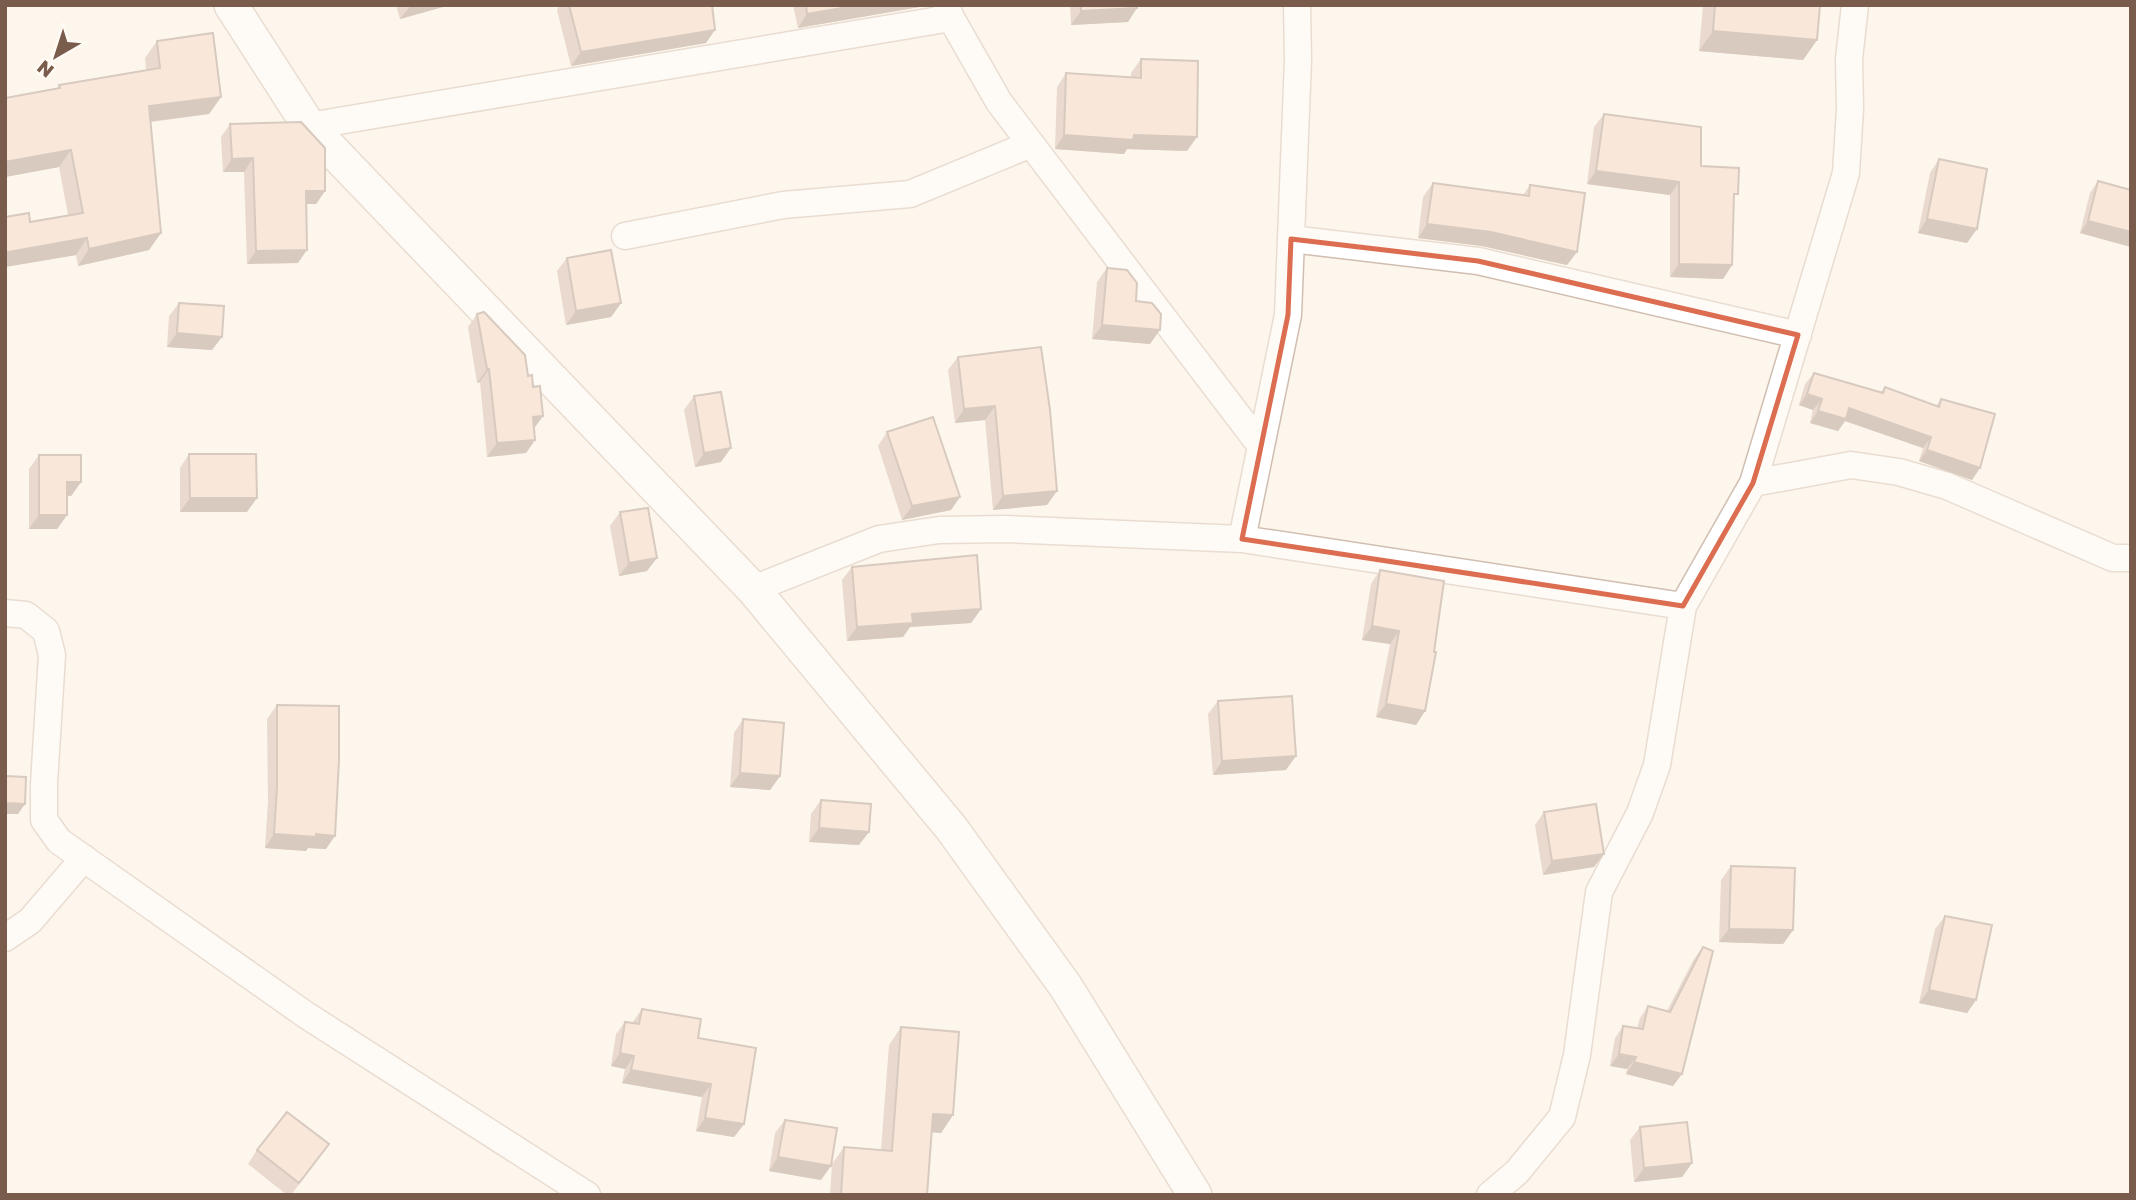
<svg xmlns="http://www.w3.org/2000/svg" width="2136" height="1200" font-family="'Golos Text',sans-serif">
  <style>
    .lines { fill: none; stroke-linecap: round; stroke-linejoin: round }
    .minor-casing { stroke: #d1beb0; stroke-width: 29 }
    .tertiary-casing { stroke: #d1beb0; stroke-width: 36 }
    .minor { stroke: #fff; stroke-width: 26 }
    .tertiary { stroke: #fff; stroke-width: 33 }
    .wall { fill: #d1b7a8 }
    .shaded-wall { fill: #aa9588 }
    .building { fill: #f3d5c3; stroke: #aa9588; stroke-width: 2 }
    .marked { fill: none; stroke: #dc6d51; stroke-width: 5; stroke-linejoin: round }
  </style>
  <rect width="100%" height="100%" fill="#fdf6ec"/>
  <g class="lines">
    <defs>
      <path id="minor" d="M946,5L951,18L999,102L1261,446
        M309,126L951,18
        M625,236L783,205L910,194L1031,144
        M1291,239L1478,261L1798,335
        M1753,483L1851,465L1899,472L1947,486L2113,558H2131
        M1242,539L1288,315L1298,60L1297,5
        M753,589L879,539L939,530L1006,529L1242,539L1683,606
        M5,613L26,615L46,631L52,655L44,784V820L59,841L306,1015L587,1195
        M5,938L30,921L84,858
        M1490,1195L1517,1172L1562,1117L1577,1055L1599,892L1640,813L1657,765L1683,606L1753,483L1846,173L1850,109L1849,59L1855,5"/>
      <path id="tertiary" d="M231,5L309,126L753,589L952,829L1066,987L1195,1195"/>
    </defs>
    <use href="#minor" class="minor-casing"/>
    <use href="#tertiary" class="tertiary-casing"/>
    <use href="#minor" class="minor"/>
    <use href="#tertiary" class="tertiary"/>
  </g>
  <path class="wall" d="M396,5H450L400,19Z
    M560,5H712L706,43L571,66L557,10Z
    M793,5H926L925,6L798,28Z
    M1070,5H1137L1128,22L1071,25Z
    M1703,5H1820L1817,40L1803,60L1699,51Z
    M157,41L221,97L209,114L151,122L149,250L78,266L76,255L5,267V217L30,222L68,215L59,167L5,177V98L57,89L59,85L146,70L145,58Z
    M1141,59L1187,151L1127,149L1124,154L1055,149L1057,87L1066,73L1131,78V73Z
    M1604,114L1701,166L1732,265L1723,279L1670,277V195L1587,184L1594,127Z
    M230,124L325,191L316,204H306L298,263L247,264L244,172H223L221,137Z
    M1939,159L1967,243L1918,233L1930,173Z
    M2098,181L2131,190V247L2080,233L2090,193Z
    M1433,183L1523,195L1530,185L1567,265L1482,246L1418,238L1423,197Z
    M567,258L621,303L611,317L566,325L557,271Z
    M1107,268L1136,301L1150,344L1092,339L1097,282Z
    M179,303L212,350L167,347L169,316Z
    M477,314L535,440L526,453L487,457L480,382L477,383L468,327Z
    M958,357L1050,410L1047,505L993,510L985,420L955,423L948,370Z
    M1814,373L1881,392L1885,387L1936,406L1941,399L1972,480L1919,461L1923,448L1845,421L1838,431L1810,423L1813,410L1799,405L1805,384Z
    M694,396L721,462L695,467L684,410Z
    M887,432L951,510L902,520L878,446Z
    M189,454L247,512H180V468Z
    M39,455L81,482L71,496H67V515L57,529H29V469Z
    M620,512L647,571L619,576L610,526Z
    M852,567L981,609L971,623L910,627L903,637L847,641L842,580Z
    M1380,570L1425,711L1416,725L1376,717L1390,644L1362,640L1371,584Z
    M1218,701L1286,770L1213,775L1208,714Z
    M277,705L326,849L308,848L306,851L265,848L268,801L267,719Z
    M743,719L780,776L770,790L730,787L734,733Z
    M821,800L859,845L809,842L811,814Z
    M1544,812L1604,854L1594,867L1543,875L1535,825Z
    M1731,866L1793,930L1783,944L1719,942L1721,880Z
    M1945,916L1976,1000L1967,1013L1919,1003L1935,929Z
    M1703,947L1673,1086L1626,1074L1627,1069L1610,1066L1615,1038L1623,1026L1637,1028L1640,1018L1648,1006L1667,1011L1694,959Z
    M642,1009L698,1038L744,1124L734,1137L696,1131L702,1097L622,1083L625,1069L611,1066L616,1034L625,1022L632,1023Z
    M901,1027L953,1115L941,1133L932,1132L927,1195H830L832,1164L844,1147L881,1150L889,1045Z
    M785,1120L821,1180L769,1171L775,1133Z
    M1640,1127L1692,1163L1682,1177L1634,1182L1630,1140Z
    M329,1144L291,1195H287L248,1164L257,1150Z"/>
  <path class="shaded-wall" d="M411,5H450L400,19Z
    M860,5H926L925,6L798,28L807,14Z
    M1137,8L1128,22L1071,25L1081,11Z
    M715,30L706,43L571,66L581,52Z
    M1713,31L1817,40L1803,60L1699,51Z
    M221,97L209,114L138,123L149,106Z
    M1064,135H1134L1197,137L1187,151L1127,149L1124,154L1055,149Z
    M71,150L59,167L5,177V162Z
    M253,158L244,172H223L232,159Z
    M1596,171L1679,182L1670,195L1587,184Z
    M306,191H325L316,204H297Z
    M1927,219L1977,229L1967,243L1918,233Z
    M2088,221L2131,232V247L2080,233Z
    M1427,224L1491,232L1577,252L1567,265L1482,246L1418,238Z
    M161,233L149,250L78,266L89,249Z
    M87,238L76,255L5,267V255L8,252Z
    M307,250L298,263L247,264L256,251Z
    M1679,264L1732,265L1723,279L1670,277Z
    M621,303L611,317L566,325L576,311Z
    M1102,325L1160,330L1150,344L1092,339Z
    M177,333L222,337L212,350L167,347Z
    M487,369H489L480,382L477,383Z
    M1807,394L1822,399L1813,410L1799,405Z
    M995,406L985,420L955,423L964,409Z
    M1849,408L1931,437L1923,448L1845,421L1838,431L1810,423L1818,411Z
    M543,416L533,430V417Z
    M535,440L526,453L487,457L497,443Z
    M731,448L721,462L695,467L704,453Z
    M1927,450L1980,468L1972,480L1919,461Z
    M67,482H81L71,496L57,495Z
    M1057,491L1047,505L993,510L1003,496Z
    M960,497L951,510L902,520L912,506Z
    M190,498H257L247,512H180Z
    M39,515H67L57,529H29Z
    M657,558L647,571L619,576L629,563Z
    M981,609L971,623L910,627L903,637L847,641L857,627L912,614Z
    M1372,626L1399,631L1390,644L1362,640Z
    M1386,704L1425,711L1416,725L1376,717Z
    M1296,756L1286,770L1213,775L1222,761Z
    M740,773L780,776L770,790L730,787Z
    M5,803L25,804L18,814H5Z
    M819,828L869,832L859,845L809,842Z
    M274,834H316L335,836L326,849L308,848L306,851L265,848Z
    M1604,854L1594,867L1543,875L1552,861Z
    M1729,929L1793,930L1783,944L1719,942Z
    M1929,990L1976,1000L1967,1013L1919,1003Z
    M620,1053L634,1056L625,1069L611,1066Z
    M1619,1054L1636,1057L1627,1069L1610,1066Z
    M1634,1062L1682,1074L1673,1086L1626,1074Z
    M631,1070L711,1084L702,1097L622,1083Z
    M933,1114L953,1115L941,1133L921,1131Z
    M705,1118L744,1124L734,1137L696,1131Z
    M778,1157L831,1166L821,1180L769,1171Z
    M1692,1163L1682,1177L1634,1182L1644,1168Z"/>
  <path class="building" d="M569,5H712L715,30L581,52Z
    M806,5H860L807,14Z
    M1081,5H1137V8L1081,11Z
    M1715,5H1820L1817,40L1713,31Z
    M213,33L221,97L149,106L161,233L89,249L87,238L8,252V254L5,255V217L29,213L30,222L83,213L71,150L5,162V98L60,88L59,85L160,68L157,41Z
    M1141,59L1198,61L1197,137L1134,135L1133,140L1064,135L1066,73L1141,78Z
    M1604,114L1701,127V166L1739,168L1738,194H1734L1732,265L1679,264V182L1596,171Z
    M301,122L325,148V191H306L307,250L256,251L253,158L232,159L230,124Z
    M1939,159L1987,169L1977,229L1927,219Z
    M2098,181L2131,190V232L2088,221Z
    M1433,183L1529,196L1530,185L1585,193L1577,252L1491,232L1427,224Z
    M611,250L621,303L576,311L567,258Z
    M1107,268L1127,270L1137,283L1136,301L1152,303L1161,314L1160,330L1102,325Z
    M179,303L224,306L222,337L177,333Z
    M484,312L525,355L528,376L532,375L533,387L540,386L543,416L533,417L535,440L497,443L489,369H487L477,314Z
    M1041,347L1050,410L1057,491L1003,496L995,406L964,409L958,357Z
    M1814,373L1883,393L1885,387L1939,407L1941,399L1995,414L1980,468L1927,450L1931,437L1849,408L1846,419L1818,411L1822,399L1807,394Z
    M721,392L731,448L704,453L694,396Z
    M933,417L960,497L912,506L887,432Z
    M189,454H256L257,498H190Z
    M39,455H81V482H67V515H39Z
    M648,508L657,558L629,563L620,512Z
    M977,555L981,609L912,614L913,623L857,627L852,567Z
    M1380,570L1444,581L1434,652H1436L1425,711L1386,704L1399,631L1372,626Z
    M1292,696L1296,756L1222,761L1218,701Z
    M277,705L339,706V760L335,836L316,834V837L274,834L277,787Z
    M743,719L784,723L780,776L740,773Z
    M5,776L26,777L25,804L5,803Z
    M821,800L871,804L869,832L819,828Z
    M1596,804L1604,854L1552,861L1544,812Z
    M1731,866L1795,868L1793,930L1729,929Z
    M1945,916L1992,925L1976,1000L1929,990Z
    M1703,947L1713,951L1682,1074L1634,1062L1636,1057L1619,1054L1623,1026L1643,1029L1648,1006L1670,1012Z
    M642,1009L701,1019L698,1038L756,1048L744,1124L705,1118L711,1084L631,1070L634,1056L620,1053L625,1022L639,1024Z
    M901,1027L959,1032L953,1115L933,1114L927,1195H841L844,1147L892,1151Z
    M287,1112L329,1144L299,1183L257,1150Z
    M785,1120L837,1128L831,1166L778,1157Z
    M1687,1122L1692,1163L1644,1168L1640,1127Z"/>
  <path d="M0 0H2136V1200H0ZM1291,239L1478,261L1798,335L1753,483L1683,606L1242,539L1288,315Z" fill="#fdf6ec" fill-opacity=".55" fill-rule="evenodd"/>
  <path class="marked" d="M1291,239L1478,261L1798,335L1753,483L1683,606L1242,539L1288,315Z"/>
  <rect width="2136" height="1200" fill="none" stroke="#7a5c4d" stroke-width="14"/>
  <g transform="translate(56 56) rotate(219)" stroke="#fffaf3" stroke-width="5" paint-order="stroke">
  <path d="M0-5L12 26L0 18L-12 26Z" fill="#7a5c4d"/>
  <text y="-10" font-size="19" font-weight="bold" text-anchor="middle" fill="#7a5c4d">N</text>
  </g>
</svg>
